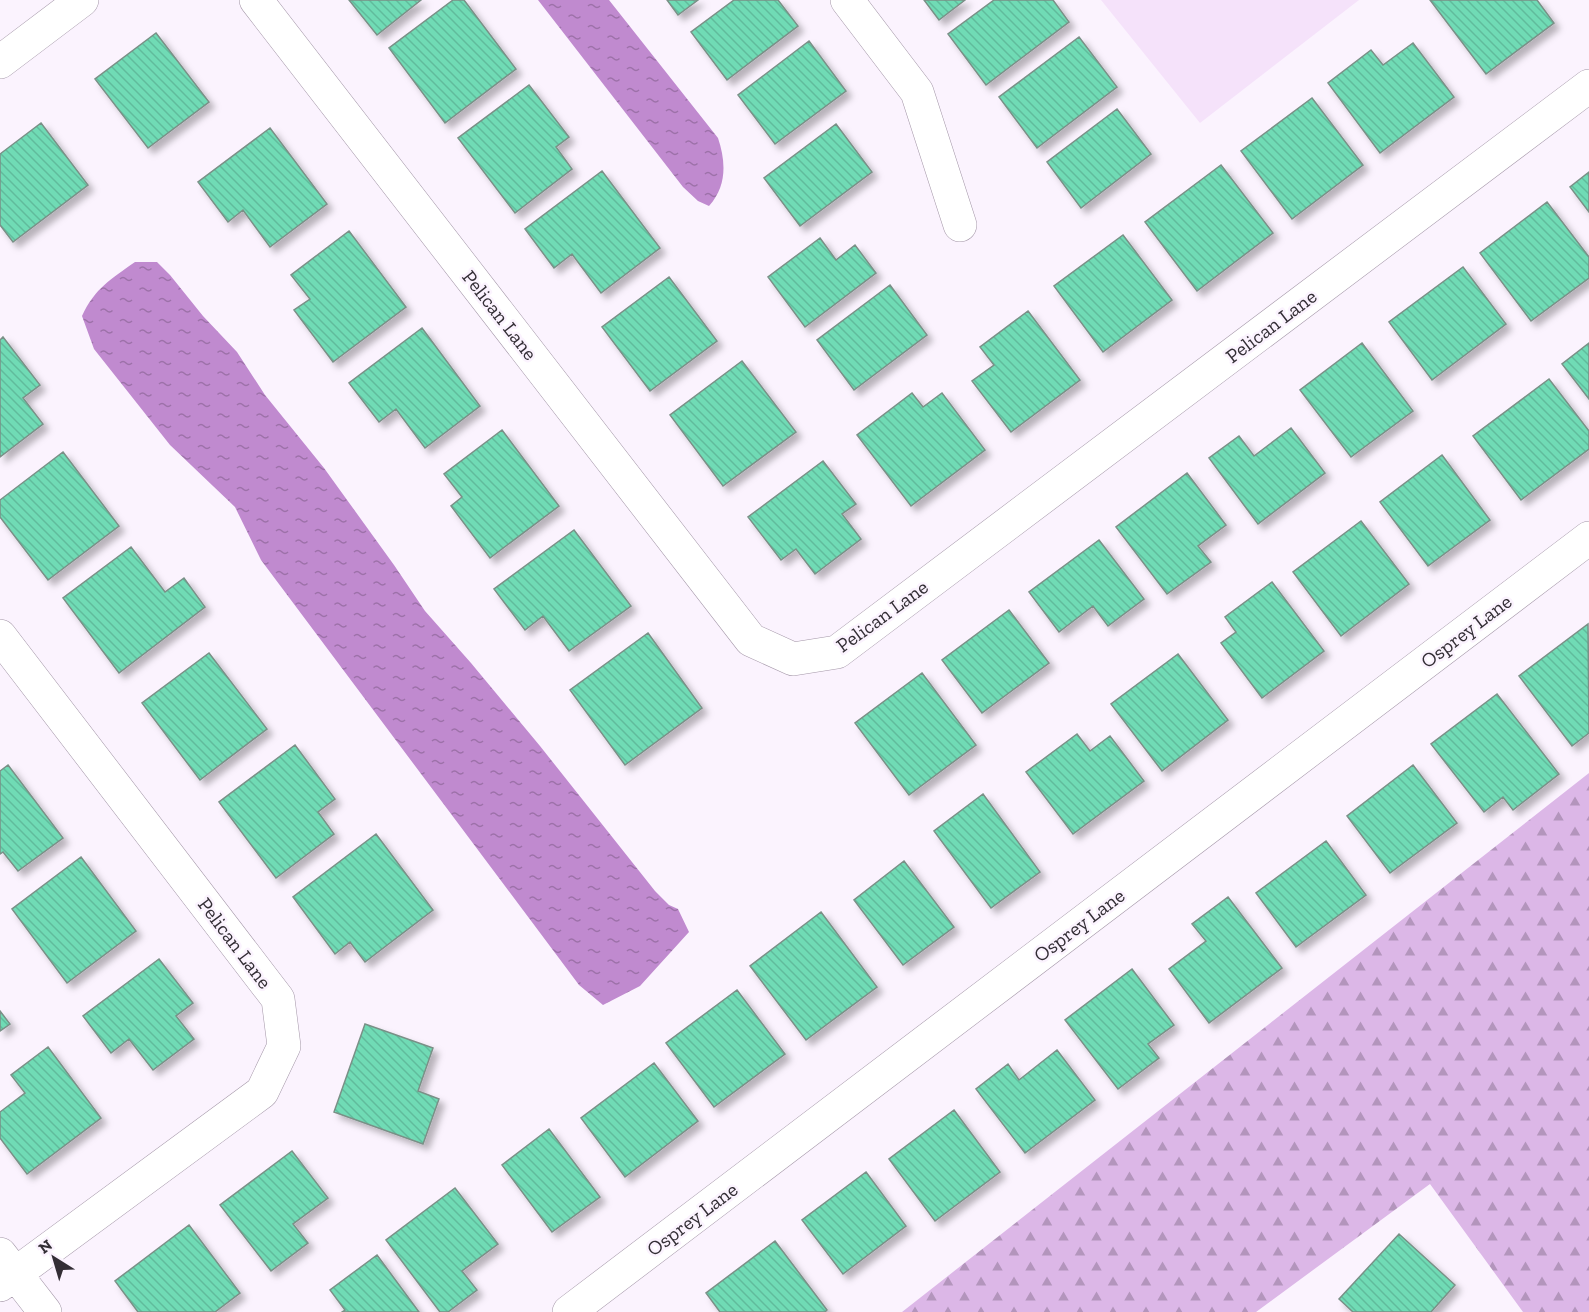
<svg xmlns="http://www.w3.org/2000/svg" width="1589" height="1312" font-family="'Zilla Slab',serif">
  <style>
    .built { fill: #f5e2fa }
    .forest { fill: url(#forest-firs) }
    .water { fill: url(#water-ripples) }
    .building { fill: url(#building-back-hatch); stroke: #7a9087; stroke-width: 1.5; filter: url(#shadow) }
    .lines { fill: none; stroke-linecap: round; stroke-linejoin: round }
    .minor-casing { stroke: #a497a8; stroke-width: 34 }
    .minor { stroke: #fff; stroke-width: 33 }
    .labels { text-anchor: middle; stroke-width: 5; stroke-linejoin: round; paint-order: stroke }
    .street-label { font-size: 20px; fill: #332e35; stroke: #fbf3fe }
  </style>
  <defs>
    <pattern id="forest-firs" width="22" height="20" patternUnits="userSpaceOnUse" patternTransform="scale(1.5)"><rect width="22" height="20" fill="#dcb7e7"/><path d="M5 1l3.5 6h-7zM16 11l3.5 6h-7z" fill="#b395bc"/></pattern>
    <pattern id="water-ripples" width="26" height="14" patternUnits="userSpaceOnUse" patternTransform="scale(1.5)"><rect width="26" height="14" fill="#c08acf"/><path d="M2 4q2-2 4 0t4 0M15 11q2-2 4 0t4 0" fill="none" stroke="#9d71a9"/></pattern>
    <pattern id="building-back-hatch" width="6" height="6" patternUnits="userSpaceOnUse" patternTransform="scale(1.5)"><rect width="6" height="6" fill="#70dbb5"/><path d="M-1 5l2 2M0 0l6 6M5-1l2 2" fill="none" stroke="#61bc9c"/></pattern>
    <filter id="shadow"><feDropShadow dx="5.5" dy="5.5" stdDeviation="3" flood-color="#0004"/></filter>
  </defs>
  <rect width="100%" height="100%" fill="#fbf3fe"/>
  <path class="built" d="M1101,0H1359L1200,123Z"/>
  <path class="forest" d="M1589,773V1312H1523L1430,1184L1256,1312H902Z"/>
  <path class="water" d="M538,0H609L718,138C726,162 727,186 709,206L698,201L683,187Z
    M135,262H157L170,275L203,316L237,352L265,395L324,468L394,565L425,611L471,663L540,746L655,891L669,905L678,909L689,932L640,986L603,1005L579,985L261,560L235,507L170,445L94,349L82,316C95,288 111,279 135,262Z"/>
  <path class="building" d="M349,0H421L377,35Z
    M453,0H464L516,69L445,123L389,48Z
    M667,0H698L678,15Z
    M734,0H778L798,26L727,80L691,32Z
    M924,0H965L939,20Z
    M994,0H1053L1069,22L986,85L948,34Z
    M1430,0H1537L1554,23L1486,74Z
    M156,33L209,102L148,148L95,79Z
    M1079,37L1117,87L1037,148L999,97Z
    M809,41L846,91L775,144L738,95Z
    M1413,43L1454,97L1380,153L1328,83L1371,50L1383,65Z
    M529,85L569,137L556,147L572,169L515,213L458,138Z
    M1312,98L1363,165L1292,219L1241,151Z
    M1117,109L1151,154L1081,208L1047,162Z
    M41,123L88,185L13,242L0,225V154Z
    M836,124L872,172L800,226L764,178Z
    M270,128L327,204L270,247L243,210L228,222L198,182Z
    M1221,165L1273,233L1197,291L1145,222Z
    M602,171L660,248L601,293L572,254L554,268L525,229Z
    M1589,172V212L1570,187Z
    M1547,202L1589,257V278L1531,321L1480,253Z
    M349,231L406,307L333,362L294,310L310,299L291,275Z
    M1123,235L1172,300L1103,352L1054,286Z
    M820,238L836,260L855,245L876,273L805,327L768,277Z
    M1463,267L1506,324L1432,380L1389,322Z
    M669,277L717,341L650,391L602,327Z
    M890,285L927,335L854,390L817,340Z
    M1028,311L1080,380L1011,432L972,381L994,365L980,347Z
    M422,328L480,406L425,448L396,409L379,422L349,383Z
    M3,337L40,385L23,398L43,424L0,457V340Z
    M1362,343L1413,411L1351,457L1300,390Z
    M1589,343V399L1562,364Z
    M742,361L796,432L723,486L670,415Z
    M1549,379L1589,431V449L1521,500L1473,436Z
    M912,393L923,407L942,393L985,450L911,506L857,435Z
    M1291,428L1325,473L1258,524L1209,458L1239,436L1254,456Z
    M502,430L559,506L490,558L451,506L462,497L444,474Z
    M63,452L119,526L48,580L0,517V500Z
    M1442,455L1490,520L1428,566L1380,502Z
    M823,461L856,504L842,514L861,539L815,574L796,549L781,560L748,517Z
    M1187,473L1226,525L1198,546L1211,562L1167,594L1116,527Z
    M1361,521L1409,584L1341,636L1293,572Z
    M574,530L631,606L569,651L543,616L525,630L494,589Z
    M1099,540L1144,599L1108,626L1093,606L1059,632L1029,592Z
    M131,547L165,592L184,578L205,607L119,673L63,598Z
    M1272,582L1324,651L1262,698L1221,643L1236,632L1225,617Z
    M1009,610L1049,663L982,713L942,660Z
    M1588,624L1589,733L1572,746L1519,676Z
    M648,633L702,708L625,765L570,690Z
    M209,653L267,729L200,780L142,703Z
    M1178,654L1228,720L1162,771L1111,704Z
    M922,673L976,745L909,795L855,723Z
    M1497,694L1559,774L1513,810L1503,797L1484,812L1431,744Z
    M1077,734L1090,751L1110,736L1144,781L1073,834L1026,772Z
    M295,745L335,799L318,812L334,834L276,878L219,802Z
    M8,765L63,838L18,871L3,852L0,854V771Z
    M1413,765L1457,823L1390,873L1347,816Z
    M983,794L1040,872L991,908L934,831Z
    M376,834L433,910L365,962L350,942L335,954L293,897Z
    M1326,841L1366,895L1296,947L1256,893Z
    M81,857L136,931L67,983L12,909Z
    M904,861L954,927L903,965L854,900Z
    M1228,897L1282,968L1209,1023L1169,969L1206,941L1192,924Z
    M821,912L877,987L806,1040L750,966Z
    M159,959L193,1003L176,1016L194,1039L153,1070L129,1039L111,1053L83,1016Z
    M1132,969L1174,1025L1148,1044L1159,1058L1118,1089L1065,1020Z
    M737,990L785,1054L714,1107L666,1043Z
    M0,1011L10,1024L0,1031Z
    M365,1024L433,1048L418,1091L439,1099L423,1144L334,1112Z
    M48,1047L101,1118L27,1174L0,1138V1112L25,1093L11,1075Z
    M1057,1050L1095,1100L1025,1153L976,1089L1008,1064L1019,1080Z
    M654,1063L698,1121L625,1177L581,1118Z
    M954,1110L1000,1172L935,1221L889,1159Z
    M549,1129L600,1197L552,1232L502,1165Z
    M292,1151L328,1198L293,1224L308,1243L271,1271L220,1205Z
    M866,1172L906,1226L843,1274L802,1220Z
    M455,1188L498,1244L462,1271L477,1290L448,1312H440L386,1240Z
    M189,1225L240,1293L215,1312H138L115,1281Z
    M1399,1234L1455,1285L1431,1312H1353L1339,1299Z
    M775,1241L827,1310L825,1312H720L706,1293Z
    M377,1255L419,1312H342L345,1310L330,1290Z"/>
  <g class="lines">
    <defs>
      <path id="minor" d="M256,0L751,640L793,659L837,652L1589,86
        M847,0L917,92L960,225
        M0,62L82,0
        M0,636L278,999L284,1046L262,1092L0,1285
        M0,1254L45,1312
        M569,1312L1589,538"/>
    </defs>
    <use href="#minor" class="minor-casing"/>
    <use href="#minor" class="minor"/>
  </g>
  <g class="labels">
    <g class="street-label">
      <text transform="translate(500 315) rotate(52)" y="7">Pelican Lane</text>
      <text transform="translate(1271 326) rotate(-37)" y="7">Pelican Lane</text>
      <text transform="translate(882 616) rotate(-36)" y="7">Pelican Lane</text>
      <text transform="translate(1466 631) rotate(-37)" y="7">Osprey Lane</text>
      <text transform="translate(1079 925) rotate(-37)" y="7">Osprey Lane</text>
      <text transform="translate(235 943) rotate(53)" y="7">Pelican Lane</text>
      <text transform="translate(692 1219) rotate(-37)" y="7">Osprey Lane</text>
    </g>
  </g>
  <g transform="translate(54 1258) rotate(323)" stroke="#fbf3fe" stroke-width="4.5" paint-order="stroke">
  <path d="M0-4.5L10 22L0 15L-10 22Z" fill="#332e35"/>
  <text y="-9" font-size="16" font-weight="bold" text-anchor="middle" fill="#332e35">N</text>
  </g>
</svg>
